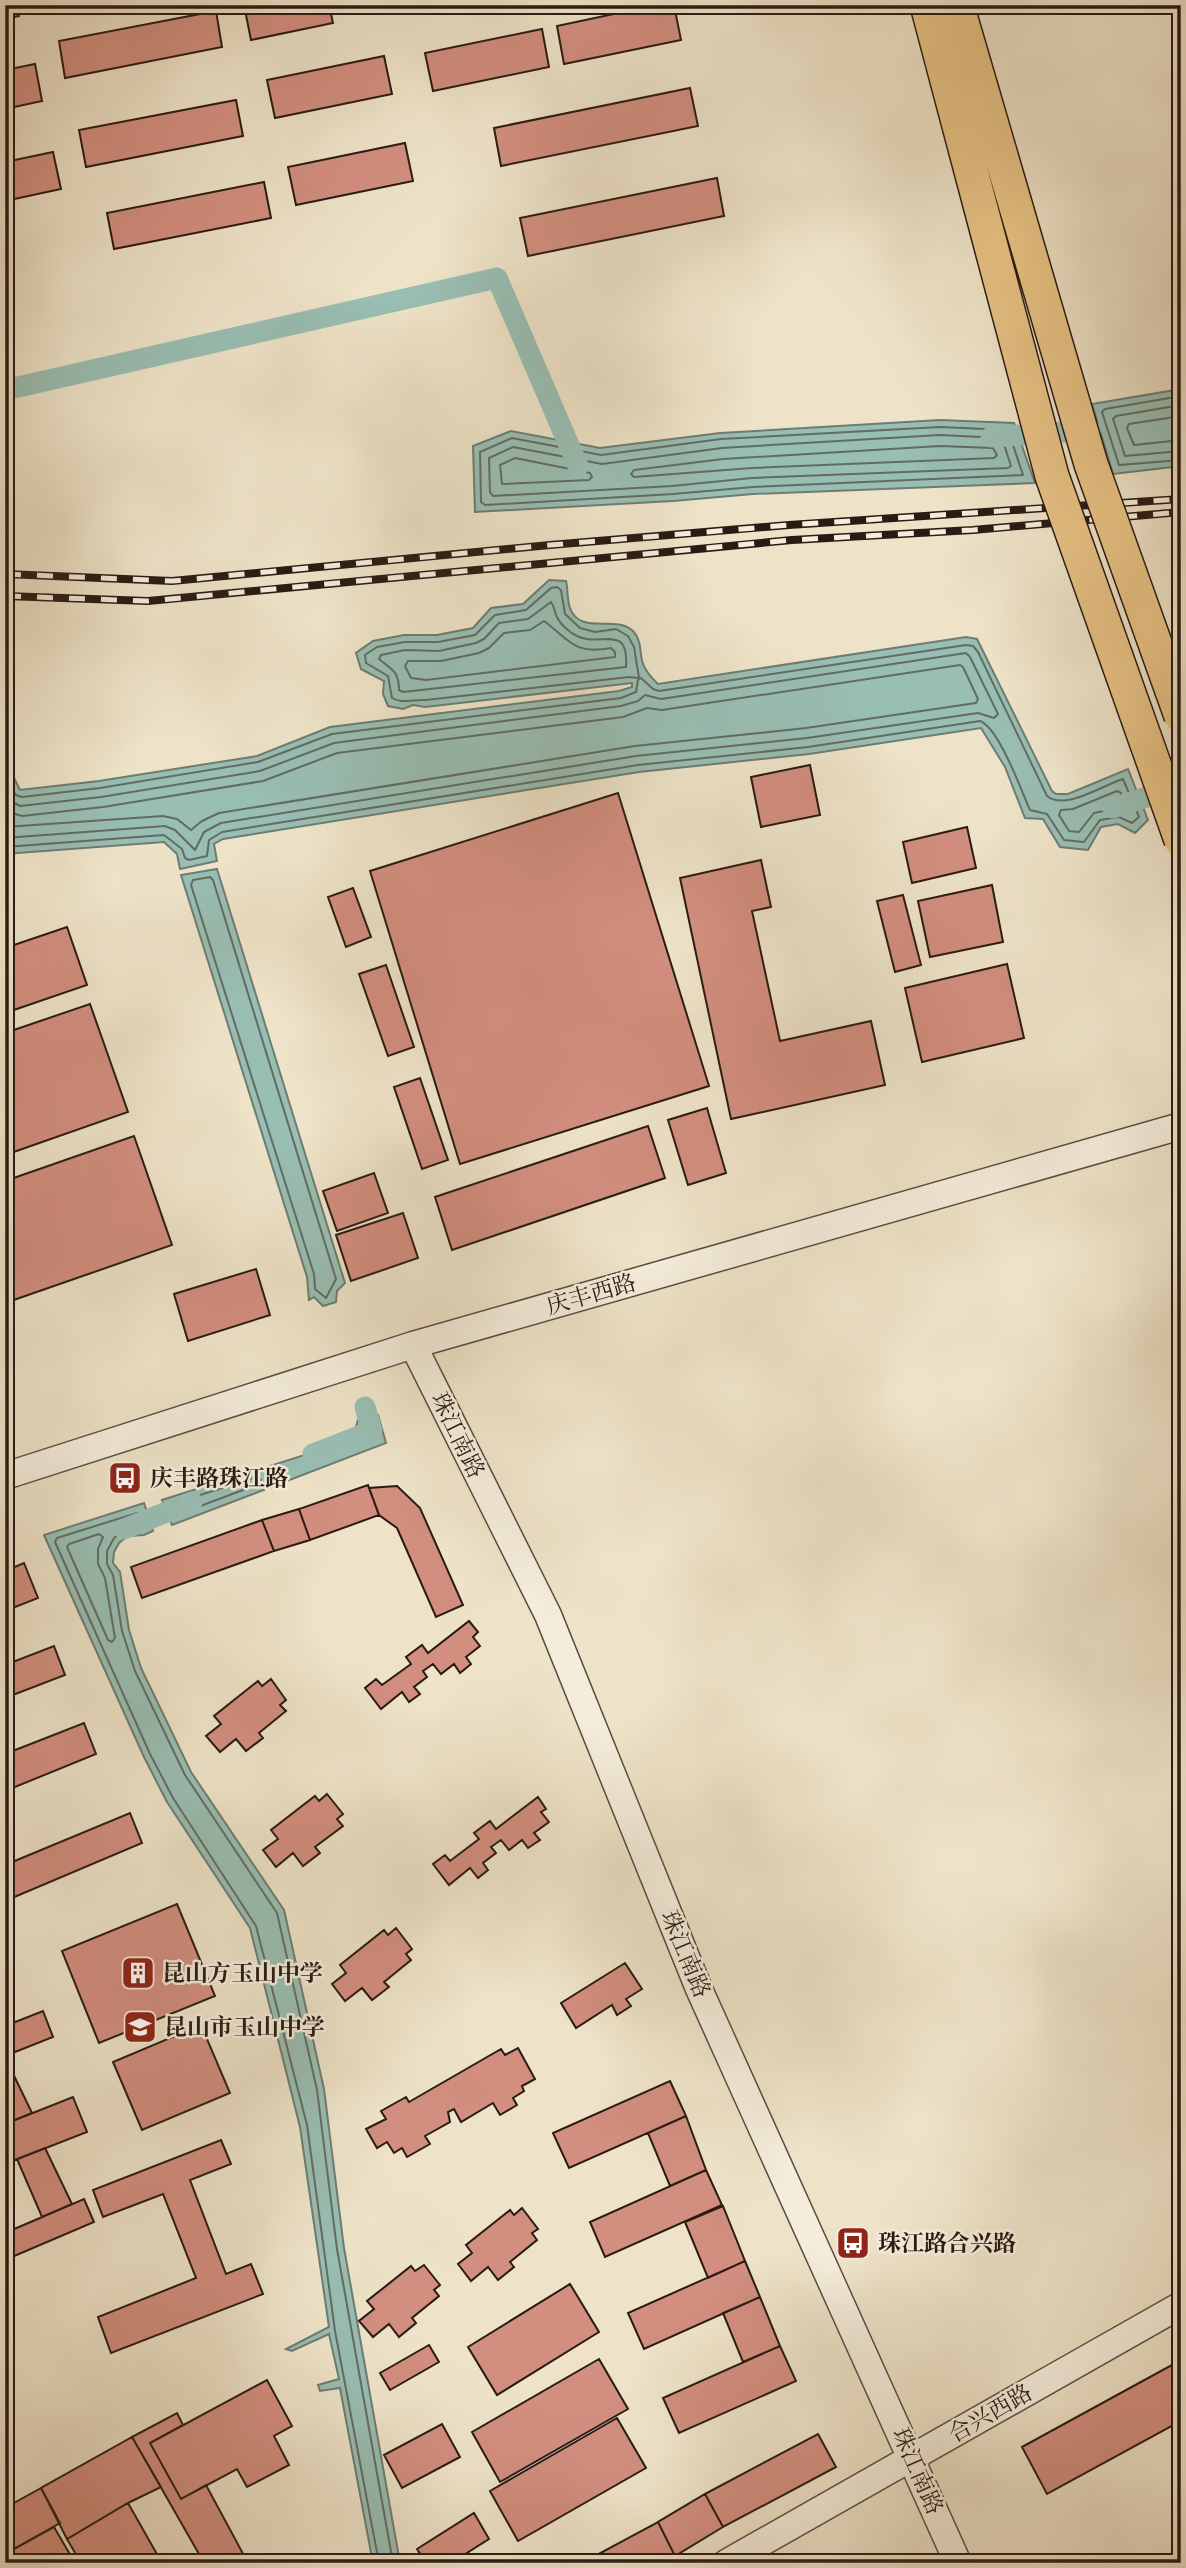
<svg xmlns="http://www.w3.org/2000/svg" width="1186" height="2568" font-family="'IM FELL Double Pica','Noto Serif SC',serif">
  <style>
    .water { fill: #99beb3; stroke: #6c7d73; stroke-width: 2 }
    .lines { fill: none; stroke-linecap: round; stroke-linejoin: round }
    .shore { stroke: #616c64; stroke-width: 2 }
    .canal { stroke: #99beb3; stroke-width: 21 }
    .building { fill: #d28e7f; stroke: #291b14; stroke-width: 2 }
    .tertiary-casing { stroke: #5a4d41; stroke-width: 29 }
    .tertiary { stroke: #f4eddb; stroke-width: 26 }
    .rail-casing { stroke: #291b14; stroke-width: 8 }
    .rail { stroke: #f4eddb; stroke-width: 5; stroke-dasharray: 16; stroke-linecap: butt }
    .primary-bridge-casing { stroke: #291b14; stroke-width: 36; stroke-linecap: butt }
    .primary-bridge { stroke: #e7c284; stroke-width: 33 }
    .labels { text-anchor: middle; stroke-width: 5; stroke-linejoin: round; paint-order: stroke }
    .street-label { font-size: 23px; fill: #291b14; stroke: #f4eddb }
    .poi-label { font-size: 23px; font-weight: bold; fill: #291b14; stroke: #f4eddb; text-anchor: start }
  </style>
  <rect width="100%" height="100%" fill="#eee3c8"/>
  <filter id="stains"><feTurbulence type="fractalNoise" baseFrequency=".00286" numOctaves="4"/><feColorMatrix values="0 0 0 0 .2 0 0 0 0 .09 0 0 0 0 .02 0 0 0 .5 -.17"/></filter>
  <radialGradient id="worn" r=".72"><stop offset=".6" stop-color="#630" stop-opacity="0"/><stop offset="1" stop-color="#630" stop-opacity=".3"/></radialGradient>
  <path class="water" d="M1181,389V466L1113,474L1092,404Z
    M940,420L1014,423L1035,483L753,494L673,501L475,512L473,446L511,431L600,448L720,433Z
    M549,580L566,581C568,589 567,600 570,608C580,636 615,614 633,631C641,639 640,651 642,661C645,671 651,677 658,684L966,637L977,639L1052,791L1056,794H1068L1128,769L1148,820L1135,833L1118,824L1101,827L1088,850L1060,847L1043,819L1025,818L1005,767L981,728L809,754L639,772L223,839L214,844L217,861L180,869L177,854L164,842L5,854V785L13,776L20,790L99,781L257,756L330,727L619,691L632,687V683L425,707L413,705L403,709L388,706L383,694L384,681L361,669L356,653L373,641L404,635H437L473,628L491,608L523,604Z
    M217,869L345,1283L337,1291L336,1302L323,1306L314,1297L309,1300L307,1277L181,875Z
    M378,1415L386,1443L172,1525L162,1500L352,1440L358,1420Z
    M144,1503L153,1531L144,1535L128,1536L119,1543L114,1552L113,1563L120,1572L129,1630L141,1668L191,1772L284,1910L324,2089L344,2248L400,2563H373L340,2388L320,2391L318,2385L339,2379L329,2334L292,2351L286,2349L329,2327L300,2127L250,1928L167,1802L144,1757L44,1535Z"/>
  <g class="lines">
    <path class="shore" d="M1181,396L1105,409L1102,412L1119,465L1181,460
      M1181,405L1116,416L1113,419L1125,456L1181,451
      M1181,416L1129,424L1127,428L1134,445L1181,440
      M940,427L1008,430L1023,475L753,487L673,494L485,505L481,502L480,452L512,438L601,455L721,439Z
      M940,435L1002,438L1011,466L1008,468L752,478L672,486L493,496L490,492L489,458L513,447L602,464L722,448Z
      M940,446L993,448L997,455L994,458L752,468L634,477L631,474L634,470L723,459Z
      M515,458L590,473L592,477L589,480L502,484L500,465Z
      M557,587L561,590L565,614L580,628L595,632L616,629L628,636L634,647L639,678L629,677L426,700C414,699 402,704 392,698L388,676L366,663L365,655L377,647L405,642H438L475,635L495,615L526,610L551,588Z
      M551,602C555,607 554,612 557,617C560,624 570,633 577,636C600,648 629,622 626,667L403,692L399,690C399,671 392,670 379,659L381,655L405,650L439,651L476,643L484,639L499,623L528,619Z
      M544,621C570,640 573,655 611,648L615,652V657L426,680L411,678L405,666L408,661H441L479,653L489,648L504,633L530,630Z
      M5,789H11L16,795L22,797L100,788L258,762L332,734L621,698L636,692L638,680L641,678L653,689L659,691L966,645L973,646L978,652L1047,796C1065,811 1103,785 1123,779L1139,817L1132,823L1119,817L1100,820L1084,842L1064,840L1047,814L1030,810C1021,790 999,728 980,721L808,747L638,765L222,832L209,840L207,856L189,860L185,858L182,849L164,835L5,847
      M1117,791L1121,793L1124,807L1094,813L1079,832L1069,831L1059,815L1061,810L1073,809Z
      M5,798L20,806L101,797L260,771L334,743L621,706L638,701L645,695L661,699L966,653L970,657L998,714L994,718L978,713L807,738L636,756L221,823L204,832L195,850L175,830L165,826L5,838
      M5,811L22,816L103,807L263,781L337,753L623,717L647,708L662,710L960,665L963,667L978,699L976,703L806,728L635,746L219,813L202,821L191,830L177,819L163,816L5,827
      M210,877L213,880L336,1279L326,1298L315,1289L314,1274L191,885L193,880Z
      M257,1477L261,1480L259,1484L179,1514L175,1512L173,1506L175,1503Z
      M99,1534L103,1537L98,1549V1564L105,1578L115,1638L112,1642L108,1640L67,1547L69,1544Z
      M379,2563L335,2331L307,2125L256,1926L173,1798L150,1754L55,1542L57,1538L137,1513L141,1514L143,1527L124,1531L114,1538L107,1551V1564L113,1575L122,1631L135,1671L185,1775L277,1913L317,2090L337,2249L393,2563"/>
    <path class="canal" d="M5,390L497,278L578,466
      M991,437L1091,430
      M1113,808L1181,786
      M313,1454L372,1431L365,1407
      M124,1529L192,1502"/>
  </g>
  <path class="building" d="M5,5H16L19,16L5,19Z
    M244,5H329L333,23L251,40Z
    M656,5H674L681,40L564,64L557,26Z
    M216,11L222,47L65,78L59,41Z
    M542,29L549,67L433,91L425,53Z
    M384,56L392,94L275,118L267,80Z
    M35,64L42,101L5,109V70Z
    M690,88L698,126L501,166L494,128Z
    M236,100L243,136L86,167L79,130Z
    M405,143L413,181L296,205L288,167Z
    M53,152L61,189L5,201V162Z
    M717,178L724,216L528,256L520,218Z
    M264,182L271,218L114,249L107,213Z
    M810,765L820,815L761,827L751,777Z
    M618,793L709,1086L460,1164L370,871Z
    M967,827L976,868L912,883L903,842Z
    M761,860L771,907L752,911L780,1041L871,1021L885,1085L731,1119L680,878Z
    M992,885L1003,942L930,957L918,901Z
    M353,888L371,937L346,947L328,897Z
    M903,895L921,965L895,972L877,901Z
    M67,927L87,985L5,1013V948Z
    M1007,964L1024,1038L922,1062L905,988Z
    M386,965L414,1047L388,1056L359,974Z
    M90,1004L128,1112L5,1155V1033Z
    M420,1078L448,1160L422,1169L394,1087Z
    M707,1108L726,1173L688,1185L668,1120Z
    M648,1126L665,1178L452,1250L435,1197Z
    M134,1136L172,1245L5,1303V1181Z
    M374,1173L388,1213L337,1231L323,1191Z
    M403,1213L418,1258L351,1281L336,1235Z
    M256,1269L270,1315L188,1341L174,1294Z
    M368,1485L379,1515L310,1540L299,1509Z
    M397,1486L420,1508L463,1605L436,1617L397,1528L379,1515L369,1488Z
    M299,1509L310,1540L274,1551L262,1520Z
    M262,1520L274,1551L142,1598L131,1567Z
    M24,1563L38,1598L5,1611V1571Z
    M469,1621L478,1632L473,1637L480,1646L466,1657L471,1664L460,1673L454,1664L441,1674L433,1664L423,1671L427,1677L414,1687L420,1694L409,1702L402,1692L381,1709L365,1688L376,1679L382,1685L411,1664L406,1657L422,1645L428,1653Z
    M54,1646L65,1675L5,1698V1665Z
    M271,1679L286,1700L280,1705L286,1711L259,1733L263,1738L246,1751L236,1739L220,1752L206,1736L221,1724L214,1716L258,1681L262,1686Z
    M84,1723L96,1754L5,1791V1754Z
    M327,1794L343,1814L337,1819L343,1826L315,1847L320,1853L303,1866L293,1853L276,1867L263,1850L278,1839L271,1830L315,1796L319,1801Z
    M538,1797L546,1809L541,1812L549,1822L534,1833L540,1840L528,1848L522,1840L509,1850L501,1840L491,1847L496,1853L483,1863L488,1870L478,1878L470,1868L449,1885L433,1864L445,1855L450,1861L479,1839L474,1833L490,1821L496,1829Z
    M130,1813L142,1843L5,1901V1865Z
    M177,1904L215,1996L99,2043L62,1951Z
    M396,1928L412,1949L406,1954L411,1960L384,1982L389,1987L372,2000L362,1988L345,2001L332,1984L346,1973L340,1965L384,1930L388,1935Z
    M625,1963L642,1989L626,1999L631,2006L617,2015L612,2005L576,2028L561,2003Z
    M43,2011L53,2037L5,2056V2026Z
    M201,2025L230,2093L142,2130L113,2062Z
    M518,2048L535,2079L522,2086L524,2091L513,2098L517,2105L500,2115L493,2103L461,2122L454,2109L448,2112L450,2122L425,2136L430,2144L407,2157L402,2148L394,2153L387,2142L377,2148L366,2129L386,2119L381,2111L406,2097L409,2102L501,2049L505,2055Z
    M5,2057L32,2113L5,2124Z
    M670,2081L686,2116L569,2168L553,2133Z
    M73,2097L87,2132L5,2164V2124Z
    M686,2116L706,2170L670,2186L648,2133Z
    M221,2140L231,2164L190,2180L226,2274L251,2264L263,2294L111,2353L98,2317L196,2278L163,2194L103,2217L93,2190Z
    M45,2148L72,2204L42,2217L17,2159Z
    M706,2170L722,2205L605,2257L590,2222Z
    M84,2199L94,2222L5,2260V2233Z
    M723,2206L745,2261L708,2278L685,2222Z
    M522,2208L538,2229L532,2233L537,2240L510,2262L514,2267L498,2280L488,2267L471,2281L458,2264L472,2253L466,2245L510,2210L514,2215Z
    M745,2261L760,2297L644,2349L628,2313Z
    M424,2265L440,2285L434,2290L439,2296L412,2318L416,2323L399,2337L389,2324L373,2337L359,2321L374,2309L367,2301L411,2266L415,2271Z
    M570,2284L599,2332L497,2395L468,2347Z
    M760,2297L780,2346L743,2362L723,2313Z
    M429,2345L439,2362L390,2390L380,2373Z
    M780,2346L796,2381L679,2433L663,2398Z
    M599,2359L628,2409L500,2482L472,2432Z
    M1181,2360V2421L1047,2494L1022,2447Z
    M267,2380L292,2426L274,2436L289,2465L247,2487L237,2469L181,2499L150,2443Z
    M177,2413L183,2425L150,2443L181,2499L206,2485L248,2563H182L199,2554L132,2437Z
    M617,2418L646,2468L518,2541L490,2491Z
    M442,2424L460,2457L402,2488L384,2455Z
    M818,2434L836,2467L723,2527L705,2494Z
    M132,2437L161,2487L128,2503L67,2539L41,2488Z
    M41,2488L60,2523L5,2554V2508Z
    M705,2494L723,2527L675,2556L658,2522Z
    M128,2503L162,2563H81L67,2539Z
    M474,2513L489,2539L451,2563H419L424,2560L417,2549Z
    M658,2522L675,2556L662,2563H582Z
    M54,2527L75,2563H7L5,2554Z"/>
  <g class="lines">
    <defs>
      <path id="tertiary" d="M413,1345L548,1615L699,1989L958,2563
        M5,1476L413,1345L1181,1126
        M726,2563L1181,2305"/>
    </defs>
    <use href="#tertiary" class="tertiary-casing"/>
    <use href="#tertiary" class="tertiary"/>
    <defs>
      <path id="rail" d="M5,574L172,581L550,545L789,525L1181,499
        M5,596L148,601L792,540L973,530L1181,512"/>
    </defs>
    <use href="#rail" class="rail-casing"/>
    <use href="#rail" class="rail"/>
    <defs>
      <path id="primary-bridge" d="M927,5L1052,476L1181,840
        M957,5L1091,464L1181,716"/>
    </defs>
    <use href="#primary-bridge" class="primary-bridge-casing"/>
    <use href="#primary-bridge" class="primary-bridge"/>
  </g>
  <defs>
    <symbol id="bus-square" viewBox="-11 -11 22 22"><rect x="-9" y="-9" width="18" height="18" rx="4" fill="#8f2418" stroke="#f4eddb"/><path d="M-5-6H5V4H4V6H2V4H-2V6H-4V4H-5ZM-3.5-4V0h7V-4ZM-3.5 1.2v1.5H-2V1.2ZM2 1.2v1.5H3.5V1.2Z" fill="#fff"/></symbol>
    <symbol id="building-square" viewBox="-11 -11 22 22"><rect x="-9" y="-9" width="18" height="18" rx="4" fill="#8f2418" stroke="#f4eddb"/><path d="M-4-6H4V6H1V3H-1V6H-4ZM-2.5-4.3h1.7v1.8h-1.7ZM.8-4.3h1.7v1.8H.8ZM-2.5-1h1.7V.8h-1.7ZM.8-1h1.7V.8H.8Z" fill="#fff"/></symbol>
    <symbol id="school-square" viewBox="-11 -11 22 22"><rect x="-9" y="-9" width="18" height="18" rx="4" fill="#8f2418" stroke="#f4eddb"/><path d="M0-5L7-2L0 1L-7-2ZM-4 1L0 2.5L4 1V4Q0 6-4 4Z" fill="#fff"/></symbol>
  </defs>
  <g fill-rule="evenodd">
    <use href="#bus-square" x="106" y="1459" width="38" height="38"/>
    <use href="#building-square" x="119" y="1954" width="38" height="38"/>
    <use href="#school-square" x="121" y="2008" width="38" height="38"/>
    <use href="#bus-square" x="834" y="2224" width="38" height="38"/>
  </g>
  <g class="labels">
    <g class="street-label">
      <text transform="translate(591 1294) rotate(-16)" y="8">庆丰西路</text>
      <text transform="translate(458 1435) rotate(64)" y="8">珠江南路</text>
      <text transform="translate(686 1954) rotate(67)" y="8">珠江南路</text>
      <text transform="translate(990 2413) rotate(-30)" y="8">合兴西路</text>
      <text transform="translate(918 2471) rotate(66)" y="8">珠江南路</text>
    </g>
    <g class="poi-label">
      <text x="150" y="1486">庆丰路珠江路</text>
      <text x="162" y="1981">昆山方玉山中学</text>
      <text x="164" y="2035">昆山市玉山中学</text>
      <text x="878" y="2251">珠江路合兴路</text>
    </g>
  </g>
  <rect width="1186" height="2568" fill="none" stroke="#eee3c8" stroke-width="28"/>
  <rect x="7" y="7" width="1172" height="2554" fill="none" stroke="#291b14" stroke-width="3.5"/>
  <rect x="14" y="14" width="1158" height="2540" fill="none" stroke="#291b14" stroke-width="2"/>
  <rect width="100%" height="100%" filter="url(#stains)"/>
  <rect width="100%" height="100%" fill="url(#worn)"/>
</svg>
